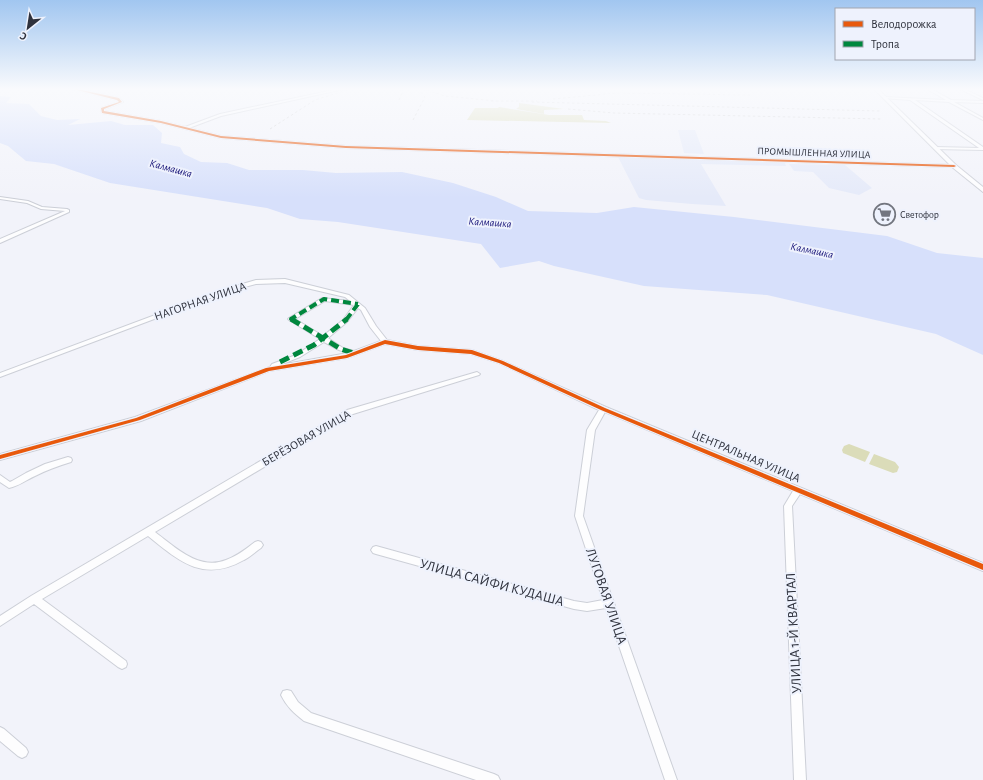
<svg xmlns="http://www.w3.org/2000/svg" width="983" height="780" font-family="'Alegreya Sans',sans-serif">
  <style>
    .built { fill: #e5eaf9 }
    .green { fill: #dbdcb9 }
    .water { fill: #d7e0fb }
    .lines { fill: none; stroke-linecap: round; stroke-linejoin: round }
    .street-casing { stroke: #cccfd7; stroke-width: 2 }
    .secondary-casing { stroke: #cccfd7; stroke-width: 2 }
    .street { fill: #fdfdfe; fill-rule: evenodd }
    .secondary { fill: #fdfdfe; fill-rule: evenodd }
    .rail { stroke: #cdced0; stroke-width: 1; stroke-dasharray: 2.5 2.5; stroke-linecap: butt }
    .quiet-far1 { stroke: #00873e; stroke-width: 4; stroke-dasharray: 8 4; stroke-linecap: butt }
    .quiet { stroke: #00873e; stroke-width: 5; stroke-dasharray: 10 5; stroke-linecap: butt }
    .cycleway-casing { stroke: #eef2fd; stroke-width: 2 }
    .cycleway { fill: #e8590c; fill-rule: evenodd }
    .labels { text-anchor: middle; stroke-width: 4; stroke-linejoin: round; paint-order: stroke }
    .far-street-label { font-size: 10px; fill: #2f323d; stroke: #eef2fd }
    .far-poi-label { font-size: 10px; fill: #2f323d; stroke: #eef2fd; text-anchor: start }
    .far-water-label { font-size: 11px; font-style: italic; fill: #161277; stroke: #eef2fd }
    .street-label { font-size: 12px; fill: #2f323d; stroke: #eef2fd }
    .near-street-label { font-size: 14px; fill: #2f323d; stroke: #eef2fd }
  </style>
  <rect width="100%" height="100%" fill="#f2f3fa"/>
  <path class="built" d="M678,130H695L704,154L684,153Z
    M618,157L785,163L786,166L701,164L726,206L692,204L646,200L639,198Z
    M789,164L845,165L872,188L859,195L829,188L813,172L794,171Z"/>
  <path class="green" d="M519,103L564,109L544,110V114L516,109L519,107Z
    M499,107L549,115H582L584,120L606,121L611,123L467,120L475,108H498Z
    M849,444L870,452L865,462L843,453L842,450L844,446Z
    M874,454L895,462L899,467L897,472L893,473L869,464Z"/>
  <path class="water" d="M0,96L11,97L6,103L29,104L41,116L57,120L80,119L68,125L111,121L125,125H153L162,133L161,143L180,147L184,154L201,162L227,163L249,170H303L336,173L402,172L453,183L496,197L528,211L597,213L634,207L734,217L887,236L937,253L983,258V355L936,334L767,295L644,286L554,266L539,261L500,268L481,244L338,222L300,219L267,208L110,183L54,164L26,161L8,146L0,143Z"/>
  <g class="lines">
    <defs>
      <path id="street" d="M72,89H78L119,98L123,102L104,109V111L161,121L185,127L220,114L338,89H344L221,116L189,128L221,136L346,146L954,165L956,166L954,167L346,148L221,138L161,123L102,113L101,108L119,102L117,100Z
        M927,89H931L951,100L983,101V103L954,102L983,118V120L949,102L915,100L983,147V150L934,149V147H935L979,148L910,100L883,98L885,97L946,100Z
        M960,89H964L983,98V100Z
        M0,197L28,201L42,207L67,209L69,210V212L0,243V239L65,211L41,209L27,203L0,199Z
        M285,279L349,295L365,308L376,326L387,340L418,346L472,350L503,361L606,407L983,563V571L800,494L792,506L806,780H794L784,506L793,491L605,412L595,430L583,516L677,780H665L606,608L587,611L574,609L376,554L373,553L371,550L373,547L376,546L574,601L587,603L603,600L575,516L587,430L599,410L499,363L471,354L418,350L385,344L347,358L269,371L141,421L0,460V454L135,417L270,367L272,364L296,355L320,339L289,320L288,319L289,318L322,298L350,301L345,297L285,283L256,284L226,292L0,377V373L222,290L256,280ZM325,301L354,305L343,320L323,336L295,319ZM358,308L361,310L370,327L381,341L354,351L343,348L328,338L347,322ZM324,342L339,350L348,353L280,365L300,357Z
        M477,372L480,374L479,375L353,414L155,532C175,547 199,571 226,560C237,556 246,549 255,542L258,541L261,542L263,545L261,548C255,552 250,557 244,560C203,583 179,561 148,536L42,599L126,661L127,664L126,667L122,669L118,667L34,604L0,626V616L31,596L347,410Z
        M68,457L71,458L72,460L71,462C58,466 47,470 35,476C26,480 19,486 9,488L0,482V475L10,482L12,481L26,473L45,464Z
        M287,690L291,691L298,702L311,713L494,774L498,776L500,780H476L304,721C294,713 287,707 281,695L283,691Z
        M0,727L4,729L26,748L28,752L26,756L22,758L18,756L0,741Z"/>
      <path id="secondary" d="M874,89H878L956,165L983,187V192L952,167Z"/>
    </defs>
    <use href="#street" class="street-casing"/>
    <use href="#secondary" class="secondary-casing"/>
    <use href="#street" class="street"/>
    <use href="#secondary" class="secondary"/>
    <path class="rail" d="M422,89L445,96L496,101
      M553,99L617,93L750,95
      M399,100L404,89
      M491,101H537
      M532,102L880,111
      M568,109L614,113L881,119
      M413,120L425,97L419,90
      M270,129L315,100L350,89"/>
    <path class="quiet-far1" d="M293,320L291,319L324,299L358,304
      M346,320L358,304"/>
    <path class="quiet" d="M291,319L341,349L353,353
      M280,362L314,345L347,319"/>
    <defs>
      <path id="cycleway" d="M73,89H77L119,98L122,102L104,109V111L161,121L221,136L346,146L954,165L956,166L954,167L346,148L221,138L161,123L102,113L101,108L119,102L117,100Z
        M385,340L418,346L472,350L503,361L605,408L983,564V570L601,410L499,363L471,354L418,350L385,344L347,358L269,371L140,420L0,459V455L136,418L266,368L346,355Z"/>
    </defs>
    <use href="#cycleway" class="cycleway-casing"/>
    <use href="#cycleway" class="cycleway"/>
  </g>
  <linearGradient id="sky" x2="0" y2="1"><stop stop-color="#a1c6f0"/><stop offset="0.45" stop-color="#f9fafd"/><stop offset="1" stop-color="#f9fafd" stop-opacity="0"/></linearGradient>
  <rect width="983" height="198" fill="url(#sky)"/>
  <defs>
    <symbol id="supermarket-ring" viewBox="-11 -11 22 22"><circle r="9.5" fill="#eef2fd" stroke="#73767f" stroke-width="1.5"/><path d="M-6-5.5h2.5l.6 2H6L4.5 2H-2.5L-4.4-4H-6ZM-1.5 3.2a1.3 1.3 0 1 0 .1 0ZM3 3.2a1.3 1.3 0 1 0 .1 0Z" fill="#73767f"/></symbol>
  </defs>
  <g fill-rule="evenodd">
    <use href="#supermarket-ring" x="872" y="202" width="25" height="25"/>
  </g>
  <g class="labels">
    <g class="far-street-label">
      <text transform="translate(814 152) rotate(2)" y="4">ПРОМЫШЛЕННАЯ УЛИЦА</text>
    </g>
    <g class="far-poi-label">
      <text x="900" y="218">Светофор</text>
    </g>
    <g class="far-water-label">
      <text transform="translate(171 168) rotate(15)" y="4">Калмашка</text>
      <text transform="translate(490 222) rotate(4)" y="4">Калмашка</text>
      <text transform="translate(812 250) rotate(12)" y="4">Калмашка</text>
    </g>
    <g class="street-label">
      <text transform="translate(200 301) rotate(-19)" y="4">НАГОРНАЯ УЛИЦА</text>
      <text transform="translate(306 438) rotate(-30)" y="4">БЕРЁЗОВАЯ УЛИЦА</text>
      <text transform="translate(746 456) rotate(23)" y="4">ЦЕНТРАЛЬНАЯ УЛИЦА</text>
    </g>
    <g class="near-street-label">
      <text transform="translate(492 582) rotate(15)" y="5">УЛИЦА САЙФИ КУДАША</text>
      <text transform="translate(607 596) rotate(71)" y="5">ЛУГОВАЯ УЛИЦА</text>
      <text transform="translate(793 633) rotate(-93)" y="5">УЛИЦА 1-Й КВАРТАЛ</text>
    </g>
  </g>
  <rect x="835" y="8" width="140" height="52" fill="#eef2fd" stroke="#a2a5b0"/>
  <rect x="843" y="21" width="20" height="6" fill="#e8590c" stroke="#a2a5b0"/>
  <text x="871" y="28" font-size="12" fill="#2f323d">Велодорожка</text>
  <rect x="843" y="41" width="20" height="6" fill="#00873e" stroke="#a2a5b0"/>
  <text x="871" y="48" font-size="12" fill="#2f323d">Тропа</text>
  <g transform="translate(28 28) rotate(210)" stroke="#eef2fd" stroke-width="3" paint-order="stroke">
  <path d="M0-3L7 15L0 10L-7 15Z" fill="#2f323d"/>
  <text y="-6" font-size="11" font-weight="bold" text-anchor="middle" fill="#2f323d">С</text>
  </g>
</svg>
